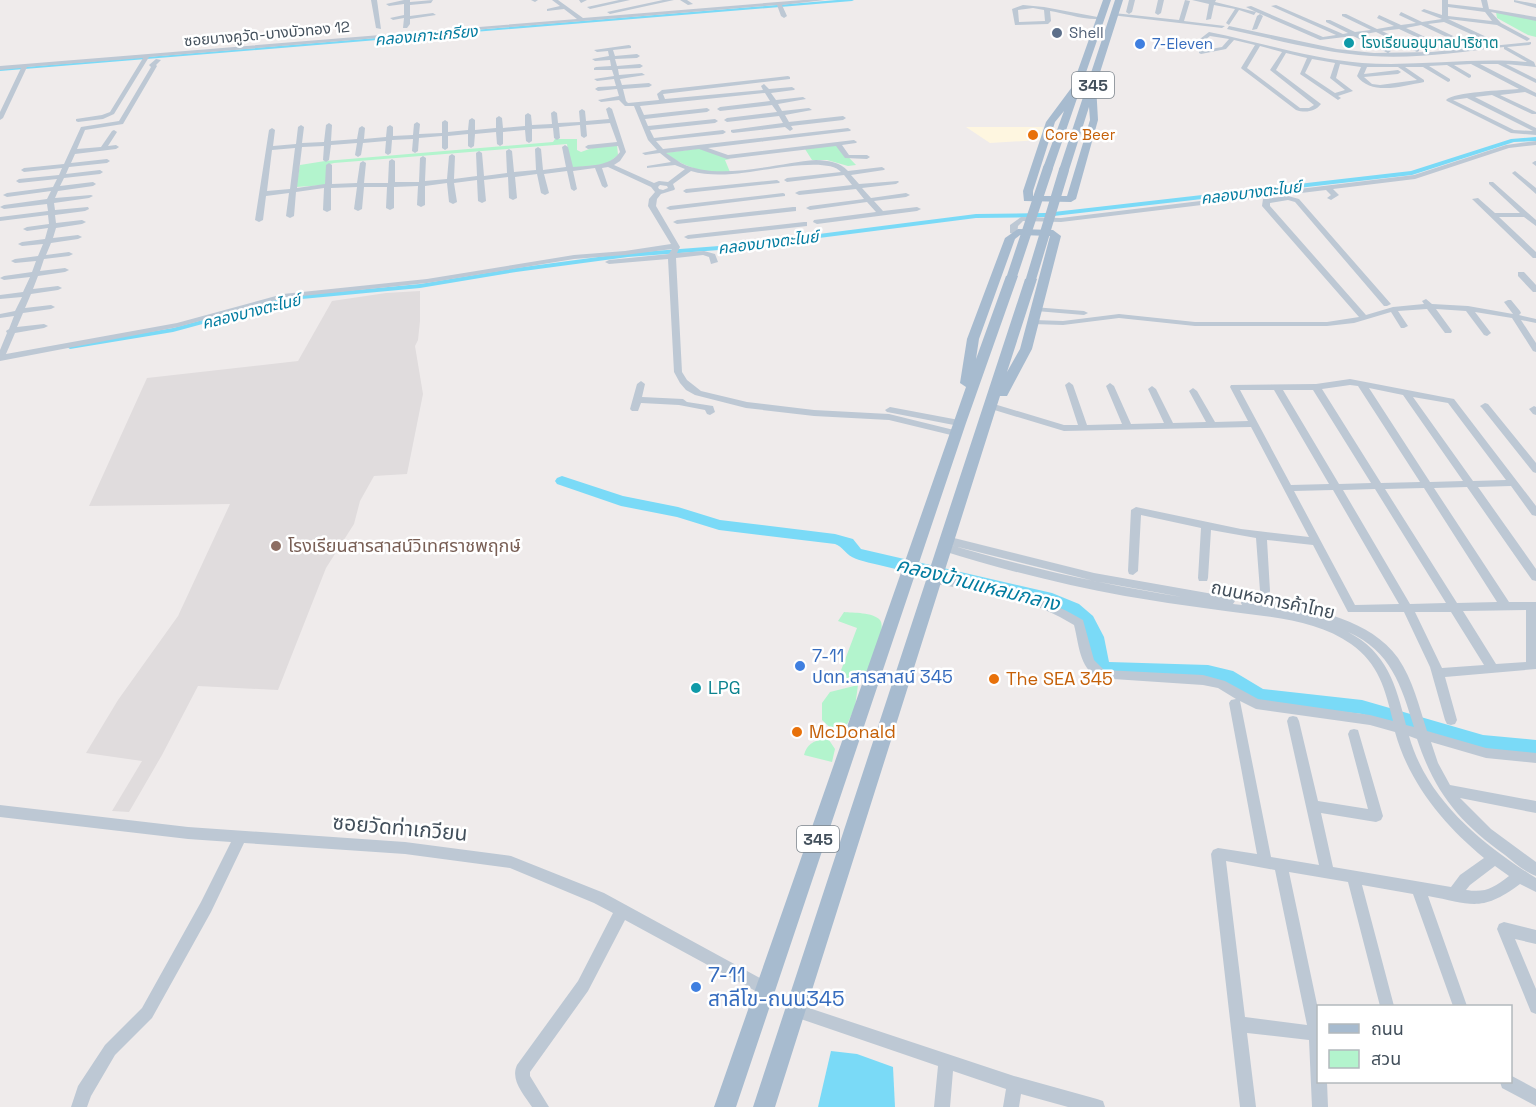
<svg xmlns="http://www.w3.org/2000/svg" width="1536" height="1107" font-family="'Space Grotesk','Noto Sans Thai',sans-serif">
  <style>
    .commercial { fill: #fef6e0 }
    .education { fill: #e0dcdd }
    .green { fill: #b3f4cd }
    .water { fill: #7adaf7 }
    .lines { fill: none; stroke-linecap: round; stroke-linejoin: round }
    .canal { fill: #7adaf7; fill-rule: evenodd }
    .river { fill: #7adaf7; fill-rule: evenodd }
    .minor { fill: #bdc8d4; fill-rule: evenodd }
    .primary { fill: #a7bbcf; fill-rule: evenodd }
    .primary-bridge { stroke: #a7bbcf; stroke-width: 10 }
    .service-dot { fill: #5c6f8a; stroke: #fff; stroke-width: 2 }
    .culture-dot { fill: #0f9aa8; stroke: #fff; stroke-width: 2 }
    .shop-dot { fill: #3f7fe0; stroke: #fff; stroke-width: 2 }
    .food-dot { fill: #e8710a; stroke: #fff; stroke-width: 2 }
    .education-dot { fill: #8d6e63; stroke: #fff; stroke-width: 2 }
    .labels { text-anchor: middle; stroke-width: 5; stroke-linejoin: round; paint-order: stroke }
    .far-service-label { font-size: 15px; fill: #4e5e75; stroke: #fff; text-anchor: start }
    .far-street-label { font-size: 15px; fill: #424f5b; stroke: #fff }
    .far-culture-label { font-size: 15px; fill: #0d838f; stroke: #fff; text-anchor: start }
    .far-shop-label { font-size: 15px; fill: #366cbe; stroke: #fff; text-anchor: start }
    .far-food-label { font-size: 15px; fill: #c56008; stroke: #fff; text-anchor: start }
    .far-water-label { font-size: 16px; font-style: italic; fill: #027ca0; stroke: #fff }
    .shield { fill: #fff; stroke: #7b848c; stroke-width: 1.5 }
    .shield-label { font-size: 16px; font-weight: bold; fill: #424f5b }
    .education-label { font-size: 18px; fill: #785e54; stroke: #fff; text-anchor: start }
    .street-label { font-size: 18px; fill: #424f5b; stroke: #fff }
    .shop-label { font-size: 18px; fill: #366cbe; stroke: #fff; text-anchor: start }
    .food-label { font-size: 18px; fill: #c56008; stroke: #fff; text-anchor: start }
    .culture-label { font-size: 18px; fill: #0d838f; stroke: #fff; text-anchor: start }
    .water-label { font-size: 20px; font-style: italic; fill: #027ca0; stroke: #fff }
    .near-street-label { font-size: 21px; fill: #424f5b; stroke: #fff }
    .near-shop-label { font-size: 21px; fill: #366cbe; stroke: #fff; text-anchor: start }
  </style>
  <rect width="100%" height="100%" fill="#efebeb"/>
  <path class="commercial" d="M966,127H1043L1041,140L990,143Z"/>
  <path class="education" d="M420,291V321L418,340L415,346L423,394L407,474L374,476L360,501L354,524L326,568L278,690L198,686L162,755L129,812L112,811L142,761L86,753L118,700L178,616L230,504L89,506L147,378L298,361L332,301L386,293Z"/>
  <path class="green" d="M1496,12L1536,20V37L1528,35L1497,18Z
    M555,139H577V150L581,152L595,147L617,145L618,155L607,164L571,168L567,144L334,163L330,164L325,185L296,187L300,165L325,161L553,142Z
    M837,145L856,165L848,166L827,160H812L805,149Z
    M703,148L730,159L725,160L730,172C706,176 684,166 664,153Z
    M844,612C853,613 873,612 880,620C887,629 870,664 866,674L846,679L840,673L857,628L838,621Z
    M858,685L855,707L841,738L822,720V703L830,692Z
    M824,739L829,740L835,749L832,762L804,755C807,744 813,741 824,739Z"/>
  <path class="water" d="M831,1051L857,1054L893,1067L895,1107H818Z"/>
  <g class="lines">
    <path class="canal" d="M837,0H854L852,1L0,71V69Z
      M1536,137V141L1514,142L1412,175L1045,217L976,218L732,249L628,257L516,272L420,288L291,300L173,332L70,349L67,347L70,345L173,328L291,296L420,284L516,268L628,253L732,245L976,214L1045,213L1411,171L1511,139Z"/>
    <path class="river" d="M562,476L623,496L678,507L720,520L835,534L853,539L861,549L1052,593L1079,604L1093,616L1104,637L1109,662L1208,665L1233,671L1263,689L1362,700L1483,735L1536,740V754L1483,749L1362,714L1263,703L1246,696L1222,681L1208,678L1105,675C1082,667 1098,630 1067,612C1051,603 1031,600 1014,595C969,584 923,576 879,565C871,563 860,561 852,557C845,553 843,547 835,544L719,530L677,517L621,506L557,484L555,481L557,478Z"/>
    <path class="minor" d="M371,0H377L381,29L376,28Z
      M404,0H410V2L433,0L431,3L410,5V16L433,13L436,15L410,19V24L407,28H403L404,18L393,20L390,18L404,15V4L389,6L386,4Z
      M531,0H538L535,2Z
      M552,0H558L583,18L803,0H825L782,5L787,16L784,18L781,16L777,5L149,57L114,114L103,119L78,122L76,121V119L102,115L110,112L143,58L27,67L3,118L0,120V112L21,68L0,70V66L577,19L564,9L547,11V9L560,6Z
      M579,0H587L581,3Z
      M619,0H630L590,9L587,7Z
      M663,0H674L610,14L607,12Z
      M680,0H687L693,4L688,5Z
      M1129,0H1135L1132,12L1129,14L1126,12Z
      M1158,0H1164L1161,13L1158,15L1155,13Z
      M1185,0L1190,1L1184,21L1225,26L1222,28L1111,15L1114,13L1179,20Z
      M1192,0H1216L1215,2L1256,12L1246,7L1251,6L1323,37L1336,35L1271,6L1276,5L1343,34L1348,33L1326,22V20H1330L1355,32L1371,30L1342,16V14H1346L1377,29L1394,26L1377,18L1379,15L1401,25L1416,23L1399,15L1401,12L1422,22L1442,19L1421,11L1424,9L1442,15V0H1448V4L1483,8L1481,0H1487L1489,9L1536,17V21L1491,12L1501,23L1529,38L1530,39L1527,41L1497,25L1448,19L1493,40L1494,41L1491,43L1444,22L1428,24L1470,44V46L1468,47L1421,25L1406,28L1444,46L1445,47L1442,49L1399,29L1382,31L1419,49V51L1417,52L1376,32L1360,35L1390,50L1391,51L1388,53L1353,36L1320,40L1256,12L1254,15L1239,10L1229,25L1226,23L1235,9L1214,5L1211,19L1206,20L1209,4ZM1448,7L1485,12L1492,21L1448,16Z
      M1514,0L1536,4V8L1514,2Z
      M1023,5L1044,7L1103,18C1090,22 1064,13 1050,11L1051,21L1048,24L1015,25L1012,9ZM1033,8L1044,10L1045,21L1019,22L1018,10Z
      M1260,14L1263,16L1257,29L1252,30L1257,16Z
      M1229,26L1337,49L1374,53L1432,52L1531,42V44L1529,45L1507,47L1534,62L1536,67L1506,64L1536,79V83L1498,64H1480L1536,93V97L1525,92L1500,95L1536,112V114H1532L1492,95L1475,97L1536,128V135L1511,133L1447,101L1446,100C1454,92 1504,90 1519,89L1471,64L1454,65L1471,75V77L1469,78L1447,65L1429,66L1450,79V81L1448,82L1423,67H1405L1424,80V82C1403,86 1371,96 1357,76L1361,67L1340,64L1336,78L1353,91L1338,96L1341,98L1338,100L1300,74L1307,58L1286,53L1276,70L1321,104C1315,112 1305,113 1296,110L1242,69L1241,68L1255,45L1234,40L1226,49L1201,54L1199,53V51L1222,47L1229,39L1210,36L1201,43L1196,42L1209,32C1260,42 1310,59 1362,63C1417,67 1472,57 1527,62L1504,49V47C1460,52 1416,59 1371,56C1323,53 1275,39 1227,29ZM1260,46L1282,52L1270,70L1314,105L1309,108H1300L1247,68ZM1312,59L1335,63L1330,78L1345,90L1335,93L1305,73ZM1367,67H1398L1417,80L1380,85L1372,84L1364,77L1398,74L1401,72L1398,70L1364,74ZM1467,98L1533,131L1514,130L1453,100Z
      M629,45L631,46V48L613,50L615,56L637,54L640,56L637,58L615,59L617,66L640,64L643,66L640,68L618,69L619,75L642,73L645,75L620,79L622,85L649,83L652,85L649,87L623,89L626,101L628,103L659,100L657,94L662,90L788,76L790,77V79L663,94L665,99L763,90L761,86L764,84L769,89L792,87L795,89L794,90L771,93L776,100L803,97L806,99L778,104L782,111L809,108L812,110L785,115L789,122L843,116L846,118L843,120L791,126L793,129L790,131L785,127L733,133L731,132V130L783,123L779,116L727,122L724,120L727,118L777,112L772,105L720,111L717,109L720,107L770,101L765,93L640,106L644,115L707,108L710,110L707,112L645,119L648,126L715,119L718,121L715,123L650,130L654,138L723,130L726,132L723,134L656,141L663,149L848,128L851,130L850,131L708,148L728,155L854,140L857,142L856,143L842,145L849,155H867L870,157L867,159L845,158L836,146L727,159L699,149L666,153C671,156 676,160 681,163C719,182 775,163 816,160C828,161 839,161 848,171L882,167L885,169L884,170L851,175L859,184L898,181L899,182L896,184L862,188L871,198L906,193L910,195L906,197L874,201L883,211L917,207L921,209L917,211L817,224L813,222L814,220L876,212L867,202L810,210L806,208L810,206L864,199L856,189L799,195L795,193L799,191L852,185L844,175L787,182L784,180L787,178L841,172C827,155 755,173 732,174C719,175 704,175 691,171L673,184L675,189L674,190L661,194L657,199L656,206L680,247L677,253L704,251L715,254L718,262L711,264L709,257L703,255L676,258L682,372L687,380L701,391L747,402L814,410L889,414L958,431L960,433L958,435L955,436L889,420L814,416L746,408L695,395L686,390L680,383L674,372L668,259L609,264L605,262L609,260L669,254L672,249L625,255L574,259L427,283L283,298L178,327L0,361V350L7,333L6,331L9,329L14,316L0,318V314L15,311L22,297L0,299V295L23,292L30,277L4,280L0,278L4,276L32,272L36,261L15,263L11,261L15,259L38,256L43,244L22,246L18,244L22,242L45,239L48,228L27,231L23,229L27,227L49,224L48,215L0,221V217L48,211L47,204L4,209L0,207L4,205L47,199L51,191L7,197L3,195L7,193L53,187L57,179L19,183L16,181L19,179L59,175L62,168L24,172L21,170L24,168L64,164L81,127L119,121L151,67L149,65L156,59L161,60L156,65L157,66L123,124L85,130L77,149L101,147L112,131L114,130L117,132L108,146L116,145L119,147L116,149L75,154L71,163L107,159L110,161L107,163L69,167L66,174L100,170L103,172L100,174L64,178L60,186L93,182L96,184L93,186L58,191L55,198L91,195L93,196L89,198L54,203L55,210L88,207L89,209L85,211L55,215L56,223L82,220L86,222L82,224L56,228L53,238L78,235L82,237L78,239L51,243L46,255L69,252L73,254L69,256L44,259L40,271L65,268L69,270L65,272L38,276L33,289L58,286L62,288L58,290L31,294L25,308L51,305L55,307L51,309L23,313L17,327L44,324L48,326L44,328L15,333L6,354L177,323L283,294L427,279L574,255L625,251L671,244L648,206L649,199L655,192L651,187L608,167L602,168L608,186L605,188L602,186L595,168L573,171L577,189L574,191L571,189L567,171L544,174L549,193L545,195L541,193L537,174L515,177L517,198L513,200L509,198L508,177L484,180L486,201L482,203L478,201L477,180L454,183L457,202L453,204L449,202L447,183L425,186V205L421,207L417,205L418,186L394,187V208L390,210L386,208L387,187H364L362,209L358,211L354,209L357,187L331,188V210L327,212L323,210L324,188L296,192L294,216L290,218L286,216L289,193L266,196L263,220L259,222L255,220L269,130L272,128L275,130L273,146L296,144L298,127L301,125L304,127L302,143L324,142L326,125L329,123L332,125L331,141L357,139L359,128L362,126L365,128L364,139L386,137L387,127L390,125L393,127V136L413,135L414,124L417,122L420,124L419,134L442,133V122L445,120L448,122V132L468,130L469,120L472,118L475,120V130L496,128V118L499,116L502,118L503,128L525,126V115L528,113L531,115L532,125L552,124L551,113L554,111L557,113L558,123L580,122L579,111L582,109L585,111L586,121L609,119L606,109L609,107L612,109L626,152L620,161L614,165L654,183L659,181L668,182L685,169L675,165L647,168V166L671,162L660,153L645,155L642,153L657,150L648,140L634,106H625L619,100L601,102L598,100L619,96L617,89L598,91L595,89L598,87L616,86L614,79L597,81L594,79L614,76L612,70H594V68L596,67L611,66L610,60L595,61L592,59L609,56L608,51L597,52L594,50ZM610,123L617,142L588,145L585,147L588,149L618,146L620,152C610,167 589,165 573,167L568,147L565,145L562,147L566,167L543,170L541,149L538,147L535,149L536,170L514,172L512,151L509,149L506,151L507,173L484,176L482,153L479,151L476,153L477,176L454,179L455,156L452,154L449,156L447,179L425,181L426,158L423,156L420,158L419,182H395V161L392,159L389,161L388,183H364L366,163L363,161L360,163L357,183L332,184V165L329,163L326,165L325,184L297,188L302,147L324,146L323,160L326,162L329,160L331,145L357,143L355,155L358,157L361,155L363,143L386,141L385,153L388,155L391,153L392,140L413,139L412,151L415,153L418,151L419,138L442,136V148L445,150L448,148V136L468,134V146L471,148L474,146L475,134L496,132L497,144L500,146L503,144V132L525,130L526,141L529,143L532,141V129L553,128L554,138L557,140L560,138L559,127L580,125L581,136L584,138L587,136L586,125ZM295,148L290,189L267,191L272,150ZM660,185L667,186L668,188L663,190L659,189L658,187Z
      M1536,141V145L1509,148L1415,179L1333,189L1339,195L1331,200L1327,198L1331,195L1326,190L1061,222L1023,221L1018,226L1017,235L1010,233V225L1021,217L1061,218L1414,175L1506,145Z
      M1535,161H1536V166L1532,163Z
      M1515,171L1536,188V194L1513,174L1512,173Z
      M777,180L780,182L779,183L686,193L683,191L686,189Z
      M1489,182H1493L1536,220V226L1524,217H1499L1536,252V258H1533L1472,199L1478,198L1495,213H1520L1489,184Z
      M783,193L785,194V196L670,210L666,208L670,206Z
      M1288,196L1299,199L1391,304L1387,306H1384L1295,202L1288,200L1270,203V206L1366,315L1393,307L1424,304L1422,301L1426,299L1432,304L1468,306L1513,314L1504,302L1508,300H1511L1520,311L1521,313L1519,315L1536,319V323L1521,320L1536,343V352L1533,351L1512,318L1475,312L1491,333L1487,336L1484,335L1466,311L1436,309L1452,331L1451,333H1445L1427,309L1398,311L1408,326L1404,328H1401L1391,312L1354,323L1327,326H1195L1119,318L1063,325L1033,324L1029,322L1033,320L1063,321L1119,314L1195,322H1327L1359,317L1262,206L1263,199Z
      M793,207H796V211L677,224L673,222L677,220Z
      M804,222H807V226L688,239L684,237L688,235Z
      M1518,272H1524L1536,285V292H1533L1518,276Z
      M1033,307L1084,311L1088,313L1084,315L1036,311L1032,309Z
      M1350,379L1454,399L1536,506V516L1532,515L1511,486L1478,487L1536,569V581L1532,580L1467,487L1434,488L1509,602H1536V669L1445,677L1457,720L1455,724L1451,725L1447,724L1445,720L1430,667L1404,612H1348L1313,545L1267,540L1270,591L1269,594H1261L1260,591L1256,538L1211,530L1208,578L1207,581H1199L1198,578L1201,528L1141,515L1138,571L1133,575L1129,574L1128,571L1131,510L1136,507L1241,529L1309,537L1251,427L1064,431L991,409L989,407L994,404L1064,425H1078L1065,385L1069,382L1073,385L1087,425L1122,424L1106,386L1110,383L1114,386L1131,424L1164,423L1148,389L1152,386L1156,389L1173,423L1206,422L1189,391L1193,388L1197,391L1215,422L1248,421L1230,387L1231,385L1316,384ZM1350,385L1358,386L1420,482L1381,483L1322,389ZM1369,388L1403,395L1463,481L1430,482ZM1240,390H1274L1329,484L1291,485ZM1283,390H1313L1371,483L1339,484ZM1413,397L1448,403L1506,480L1473,481ZM1424,488L1497,602L1457,603L1385,489ZM1375,489L1446,603L1410,604L1343,490ZM1333,490L1399,604L1355,605L1294,491ZM1526,610V662L1496,664L1463,611ZM1415,612H1451L1484,665L1442,668Z
      M641,381L645,384L642,397L683,399L687,402L713,406L715,412L710,415L707,414L705,410L679,405L641,403L638,411H632L630,409L637,384Z
      M1485,403L1488,404L1536,463V473L1533,472L1482,408L1480,406Z
      M1534,406L1536,407V415L1533,414L1529,409Z
      M890,407L959,420L964,423L959,426L887,412L885,410Z
      M946,536L1094,573L1230,597L1234,598L1235,601L1233,604L1242,605L1241,603L1242,600L1246,599C1297,607 1365,613 1398,658C1413,680 1419,706 1427,731L1486,748L1536,753V763L1486,758L1431,742L1438,763L1450,785L1536,801V813L1460,798L1491,829L1536,862V876C1525,872 1515,863 1505,855C1459,822 1435,793 1417,739L1409,736C1427,800 1483,845 1536,878V892L1520,884C1481,913 1472,904 1428,896L1467,1006H1453L1413,894L1362,885L1394,1006H1380L1348,882L1289,872L1318,1009V1082H1327L1328,1107H1312L1309,1040L1247,1033L1256,1107H1240L1211,854L1213,850L1218,848L1257,854L1229,703L1231,700L1236,699L1218,688L1203,685L1098,678C1079,667 1079,644 1074,625C1031,598 983,591 934,584L930,583L929,580L930,577L934,576C986,584 1037,592 1083,620L1094,660L1104,670L1203,675L1225,681L1258,699L1370,715L1393,721C1385,689 1379,664 1351,644C1313,617 1255,616 1211,609C1182,605 1154,601 1125,596C1063,585 1001,569 940,550L939,547L944,543C1024,567 1100,584 1182,597L1094,581L942,543L941,540L942,537ZM1348,632C1391,651 1401,685 1414,727L1406,725C1396,685 1387,652 1348,632ZM1240,701L1256,709L1370,725L1395,732C1409,783 1444,825 1484,858L1460,875L1451,887L1333,867L1321,813L1376,822L1381,820L1383,816L1358,730L1354,729L1350,730L1348,734L1368,809L1318,801L1299,721L1297,717L1293,716L1289,717L1287,721L1319,865L1271,857ZM1226,861L1275,870L1307,1025L1245,1017ZM1495,866L1509,876C1493,888 1486,893 1466,890L1470,885Z
      M0,805L188,827L405,842L511,856L604,893L771,984L773,989L771,994L766,996L761,994L625,920L588,991L530,1072V1076L549,1107H532C524,1095 510,1080 517,1065L578,981L613,913L594,903L510,868L405,854L244,843L211,912L152,1018L115,1055L91,1096L87,1107H71L78,1086L105,1045L142,1008L201,902L231,842L188,839L0,817Z
      M1504,922L1536,930V944L1515,939L1536,989V1014L1531,1012L1497,929L1499,924Z
      M797,1004L1014,1076L1097,1099L1103,1101L1105,1107H1068L1021,1094L1019,1107H1003L1006,1089L953,1071L950,1107H934L938,1066L792,1016L790,1011L792,1006Z
      M1510,1075L1536,1089V1106L1502,1088L1500,1082H1510Z"/>
    <path class="primary" d="M1103,0H1111L1053,168L1048,171L1043,168L1064,111L1055,122L1033,191V196H1067L1090,120L1089,107L1069,170L1064,173L1059,170L1115,0H1123L1096,85L1098,120L1076,199L1071,202L1024,201L1023,191L1046,122L1072,87Z
      M1018,229L1053,230L1061,236L1032,349L1007,396H1000L775,1107H753L1025,279L1031,276L1037,279L1007,372L1020,349L1050,236L1020,235L1015,239L979,339L976,359L1006,276L1012,273L1018,276L966,423L736,1107H714L966,387L960,383L967,339L1005,238Z"/>
    <path class="primary-bridge" d="M1012,276L1048,168
      M1031,279L1064,170"/>
  </g>
  <circle class="service-dot" cx="1057" cy="33" r="6"/>
  <g class="culture-dot">
    <circle cx="1349" cy="43" r="6"/>
    <circle cx="696" cy="688" r="6"/>
  </g>
  <g class="shop-dot">
    <circle cx="1140" cy="44" r="6"/>
    <circle cx="800" cy="666" r="6"/>
    <circle cx="696" cy="987" r="6"/>
  </g>
  <g class="food-dot">
    <circle cx="1033" cy="135" r="6"/>
    <circle cx="994" cy="679" r="6"/>
    <circle cx="797" cy="732" r="6"/>
  </g>
  <circle class="education-dot" cx="276" cy="546" r="6"/>
  <g class="labels">
    <g class="far-service-label">
      <text x="1069" y="38">Shell</text>
    </g>
    <g class="far-street-label">
      <text transform="translate(267 34) rotate(-5)" y="5">ซอยบางคูวัด-บางบัวทอง 12</text>
    </g>
    <g class="far-culture-label">
      <text x="1361" y="48">โรงเรียนอนุบาลปาริชาต</text>
    </g>
    <g class="far-shop-label">
      <text x="1152" y="49">7-Eleven</text>
    </g>
    <g class="far-food-label">
      <text x="1045" y="140">Core Beer</text>
    </g>
    <g class="far-water-label">
      <text transform="translate(426 35) rotate(-5)" y="6">คลองเกาะเกรียง</text>
      <text transform="translate(1251 192) rotate(-7)" y="6">คลองบางตะไนย์</text>
      <text transform="translate(768 242) rotate(-7)" y="6">คลองบางตะไนย์</text>
      <text transform="translate(251 311) rotate(-14)" y="6">คลองบางตะไนย์</text>
    </g>
    <g class="shield">
      <rect x="1072" y="72" width="42" height="26" rx="4.5"/>
      <rect x="797" y="826" width="42" height="26" rx="4.5"/>
    </g>
    <g class="shield-label">
      <text x="1093" y="91">345</text>
      <text x="818" y="845">345</text>
    </g>
    <g class="education-label">
      <text x="288" y="552">โรงเรียนสารสาสน์วิเทศราชพฤกษ์</text>
    </g>
    <g class="street-label">
      <text transform="translate(1273 600) rotate(12)" y="6">ถนนหอการค้าไทย</text>
    </g>
    <g class="shop-label">
      <text x="812" y="662">7-11<tspan x="812" dy="21">ปตท.สารสาสน์ 345</tspan></text>
    </g>
    <g class="food-label">
      <text x="1006" y="685">The SEA 345</text>
      <text x="809" y="738">McDonald</text>
    </g>
    <g class="culture-label">
      <text x="708" y="694">LPG</text>
    </g>
    <g class="water-label">
      <text transform="translate(978 584) rotate(14)" y="7">คลองบ้านแหลมกลาง</text>
    </g>
    <g class="near-street-label">
      <text transform="translate(400 828) rotate(5)" y="7">ซอยวัดท่าเกวียน</text>
    </g>
    <g class="near-shop-label">
      <text x="708" y="982">7-11<tspan x="708" dy="24">สาลีโข-ถนน345</tspan></text>
    </g>
  </g>
  <rect x="1317" y="1005" width="195" height="78" fill="#ffffff" stroke="#b3b9bd" stroke-width="1.5"/>
  <rect x="1329" y="1024" width="30" height="9" fill="#a7bbcf" stroke="#b3b9bd" stroke-width="1.5"/>
  <text x="1371" y="1035" font-size="18" fill="#424f5b">ถนน</text>
  <rect x="1329" y="1050" width="30" height="18" fill="#b3f4cd" stroke="#b3b9bd" stroke-width="1.5"/>
  <text x="1371" y="1065" font-size="18" fill="#424f5b">สวน</text>
</svg>
